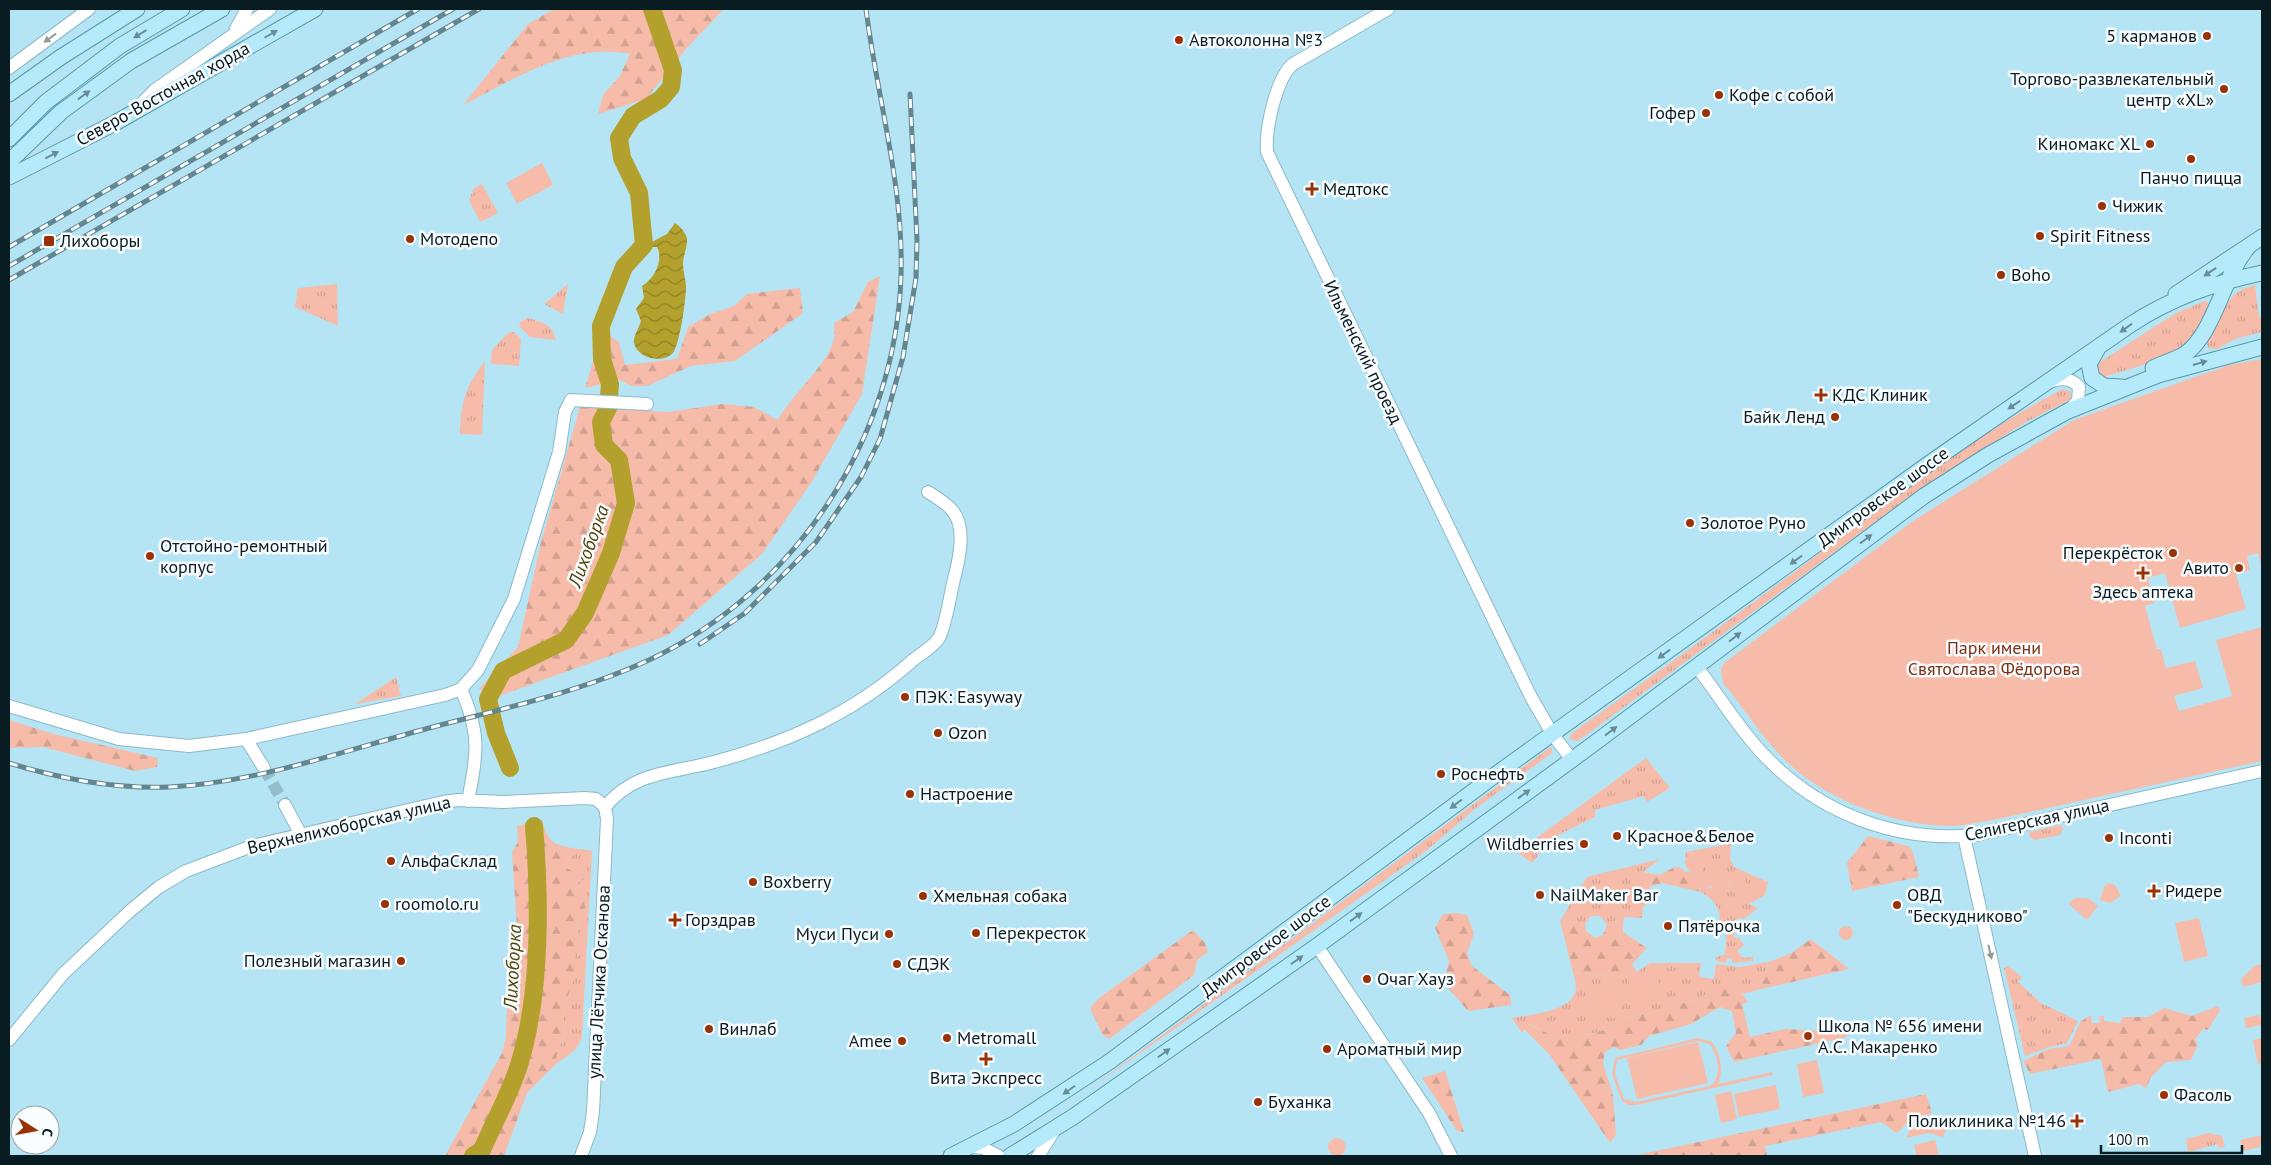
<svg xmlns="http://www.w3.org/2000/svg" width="2271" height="1165" font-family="'PT Sans',sans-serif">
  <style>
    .grass { fill: url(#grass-tufts); fill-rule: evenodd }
    .forest { fill: url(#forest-firs) }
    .green { fill: #f6bca9; fill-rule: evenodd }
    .water { fill: url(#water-waves) }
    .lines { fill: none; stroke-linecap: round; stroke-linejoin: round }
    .river { stroke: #b3a02d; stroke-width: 18 }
    .minor-tunnel { stroke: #93bdca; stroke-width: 12; stroke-dasharray: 12 6; stroke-linecap: butt }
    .minor-casing { stroke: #8bb9c8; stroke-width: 14 }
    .major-casing { stroke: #5899ab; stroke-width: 17 }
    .minor { stroke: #fff; stroke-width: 12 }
    .major { stroke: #b5eafa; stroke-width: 15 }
    .rail-casing { stroke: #648690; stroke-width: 5 }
    .rail { stroke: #f9fdff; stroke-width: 3; stroke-dasharray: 9; stroke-linecap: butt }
    .oneway { fill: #688d98 }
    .oneway2 { fill: #90999b }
    .poi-dot { fill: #993307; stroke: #f9fdff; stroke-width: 2 }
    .labels { text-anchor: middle; stroke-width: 5; stroke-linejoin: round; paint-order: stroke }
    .poi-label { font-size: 18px; fill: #091c21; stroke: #f9fdff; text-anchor: start }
    .street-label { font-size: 18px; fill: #091c21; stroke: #f9fdff }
    .park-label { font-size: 18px; fill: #7f3114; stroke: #f9fdff }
    .water-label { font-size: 19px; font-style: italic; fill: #514608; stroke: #f9fdff }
  </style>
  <defs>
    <pattern id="grass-tufts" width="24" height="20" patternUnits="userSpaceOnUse" patternTransform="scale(1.25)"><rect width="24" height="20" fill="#f6bca9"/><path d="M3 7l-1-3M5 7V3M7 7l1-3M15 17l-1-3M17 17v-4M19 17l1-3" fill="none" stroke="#d2a191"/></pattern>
    <pattern id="forest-firs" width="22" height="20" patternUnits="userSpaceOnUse" patternTransform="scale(1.25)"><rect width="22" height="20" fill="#f6bca9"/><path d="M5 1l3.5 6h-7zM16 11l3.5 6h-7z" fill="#d2a191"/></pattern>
    <pattern id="water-waves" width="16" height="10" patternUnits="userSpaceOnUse" patternTransform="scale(1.25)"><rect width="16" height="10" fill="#b3a02d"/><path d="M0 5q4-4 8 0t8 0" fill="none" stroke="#908226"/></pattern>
  </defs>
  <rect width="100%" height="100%" fill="#b5e5f4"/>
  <path class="grass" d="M482,184L498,213L480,222L469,200L474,188Z
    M337,284L338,326L295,307L298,288Z
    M568,284L563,314L544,304Z
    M2255,285L2259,317H2262V332L2235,339L2217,349L2208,348C2203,336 2227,301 2236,293C2242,289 2248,287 2255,285Z
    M2205,301L2208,302V306C2204,316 2200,330 2193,338C2172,361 2133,367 2104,377L2098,375L2096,367L2100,362L2176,313Z
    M528,318C543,322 552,324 556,340L530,337L519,326L520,322Z
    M509,332H514L521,339L519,366L491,364L492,350Z
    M485,361L482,435L460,434C461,402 465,387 485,361Z
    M2063,389L2071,392L2070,400L2026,422L1920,489L1578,741L1569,739L1572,733C1649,678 1725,624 1801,567C1886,504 1969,438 2063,389Z
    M396,677L401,696L355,704Z
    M1549,748L1552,749V753L1476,808L1426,851L1088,1090Z
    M1646,758L1670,788L1647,802L1644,796L1595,810V817L1562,833L1548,842L1532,863L1517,852Z
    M2061,825L2063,829L2060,835L2035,840L2030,837L2029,832Z
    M1731,841L1730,859L1734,867L1759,878L1754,890C1737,875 1733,870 1709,878L1704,887L1729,889L1730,884L1725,879L1729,880L1738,899L1758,908L1744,919L1737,918L1734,938H1739L1744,945L1737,951L1743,958L1753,957V961L1732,963V959L1727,958L1726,963L1717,961L1715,958L1725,954L1727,926L1720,924C1720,908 1715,900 1701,892L1694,871H1702L1699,853L1691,852L1686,858L1685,852L1723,845Z
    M579,849L592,851L582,1036C579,1050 567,1056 556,1064V1058L565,1033L563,1010L574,978V961L579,941L577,920L585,908L584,900L575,894L576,884L584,879L567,868L566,862Z
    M1660,859L1643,872L1654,874L1649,887L1652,898L1643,907L1642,918L1624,917L1623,925L1607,924L1600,916H1591L1585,924L1560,921L1587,877Z
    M1768,962L1761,989L1743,994L1739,991L1711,992L1693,1001L1675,1004L1657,1012L1622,1018L1613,1028L1595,1033L1572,1037L1551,1035L1527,1023L1522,1033L1512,1018C1530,1015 1575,1011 1576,988C1576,983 1574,977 1573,972L1620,977L1632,964L1637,972L1650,963H1701L1699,977L1714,979L1716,964L1740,967ZM1623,986L1594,1017V1009L1586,1008Z
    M2008,966L2022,977L2018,982L2041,1003L2078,1021L2067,1043L2049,1047L2025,1056L2004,968Z
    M2209,1133L2222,1136L2225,1147L2219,1148L2218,1144L2188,1152L2186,1139Z"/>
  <path class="forest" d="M554,9H724L686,49L646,99L598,114L603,95L620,76L630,54C573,41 512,80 463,105L528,24Z
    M880,276L862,394L811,483L762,554L668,635L499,696L479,689L518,647L541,542L580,407L669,412L722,404L754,407L778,420C791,395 830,363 834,338C835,334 834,327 834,323L853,312L868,282Z
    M800,288L803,313L735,361L691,366L647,386H631L620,380L585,388L602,331L619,342L625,365L677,359L688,327L710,314L734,306L747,294Z
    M9,720L54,734L158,758L157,767L135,771L43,747L10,748Z
    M542,820C549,845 554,845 579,849L566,862L567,868L584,879L576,884L575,894L584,900L585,908L577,921L579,941L574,961V978L563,1010L565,1033L556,1058V1064L527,1093L504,1156H445L502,1053L506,1037L509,958L518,942L512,852L518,842L517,826Z
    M1868,836L1908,846L1913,852L1919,877L1852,891L1847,863Z
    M1674,867H1679L1686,872L1694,871L1701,892L1662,883L1649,887L1654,874L1660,875Z
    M1457,913L1467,915L1474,933L1467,954L1472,966L1510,995L1511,1005L1468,1011L1444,983L1449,961L1435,928L1443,914Z
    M1560,921L1585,924L1586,931L1595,938L1603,935L1607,924L1623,925V932L1647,948L1620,977L1573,972Z
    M1193,930L1205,943L1208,952L1197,960L1194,975L1109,1039L1102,1034L1090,1008L1099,998Z
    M1811,939L1849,969L1761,989L1768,962L1790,954Z
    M1728,988L1740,991L1748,1002L1742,1004L1750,1037L1786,1029L1823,1031L1847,1025V1037L1734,1062L1726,1046L1736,1033L1732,1011L1720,1007L1691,1024L1649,1036L1641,1045L1620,1050L1614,1047L1605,1052L1603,1063L1613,1095L1616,1135L1610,1143L1549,1054L1523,1028L1526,1023L1551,1035L1572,1037L1595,1033L1613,1028L1622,1018L1657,1012L1675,1004L1693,1001L1711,992Z
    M2218,1006L2220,1010L2208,1030L2203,1029L2195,1040L2198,1044L2191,1060L2166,1062L2151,1077L2146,1088L2139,1084L2108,1092L2101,1059L2030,1074L2023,1061L2049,1049L2069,1046L2081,1021L2091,1015L2092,1023H2099L2100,1016H2104V1021L2120,1023L2123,1017H2148L2164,1008L2192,1016Z
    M1445,1071L1464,1132L1457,1131L1422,1078Z
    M1926,1094L1932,1113L1909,1121L1897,1133L1881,1122L1765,1146L1767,1156L1637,1155Z"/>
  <path class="green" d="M542,163L553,185L517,204L506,183Z
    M2262,359V569L2258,553L2247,556L2250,570L2236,574L2246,609L2180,628L2165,573L2148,578L2154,603L2145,606L2157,649H2161L2166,668L2195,661L2203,688L2174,696L2179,711L2232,696L2216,640L2262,627V761L1989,821C1978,822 1966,825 1955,826C1896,827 1821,799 1781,756C1768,743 1757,728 1747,714C1739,704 1733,693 1723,684L1721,669L1723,664L1913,521L2074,420L2229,365Z
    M1685 862a10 10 0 1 1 20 0a10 10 0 1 1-20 0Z
    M1723,873L1736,874L1754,889L1759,878L1768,882L1765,895L1749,904L1738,899L1729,880L1726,879L1730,884L1729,889L1724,892H1716L1711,886L1704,887L1709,878Z
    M2109,883L2115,885L2121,896L2110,903L2100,900L2104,887Z
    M2074,898H2088L2098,906L2087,920L2069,904Z
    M2199,918L2208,956L2184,962L2175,923Z
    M1839 933a7 7 0 1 1 14 0a7 7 0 1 1-14 0Z
    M2262,964V982L2243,987L2241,979L2254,966Z
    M1637,972L1644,978L1658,975L1660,998L1634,1007L1628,978Z
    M1587,985L1623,986L1622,1018L1594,1017V1009H1586Z
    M2260,1015L2262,1025L2246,1028L2244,1018Z
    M1698,1038L1712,1042C1720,1053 1724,1071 1718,1084L1772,1072L1773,1075L1636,1105H1629L1622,1101L1612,1074L1615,1058ZM1698,1041L1710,1044C1718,1056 1723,1076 1710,1086L1636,1102L1624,1099L1615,1074L1617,1060Z
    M2262,1038V1063L2258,1064L2253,1040Z
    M1698,1042L1708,1083L1637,1099L1627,1058Z
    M1817,1060L1824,1093L1803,1097L1797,1064Z
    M1776,1085L1780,1109L1739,1117L1734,1094Z
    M1731,1091L1737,1119L1721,1123L1715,1095Z
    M1926,1120L1936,1122L1946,1130L1943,1137L1928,1133L1906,1138L1913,1125Z
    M2262,1135L2260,1147L2243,1151L2240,1140Z
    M1328 1147a9 9 0 1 1 18 0a9 9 0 1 1-18 0Z
    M1935,1140L1939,1156H1917L1914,1145Z"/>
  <path class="water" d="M675,223C680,226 685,232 687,238C688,246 683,256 683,264C683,272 686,280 686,287C686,300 680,341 674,351C666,365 637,359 634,343C633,336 639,328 641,321L636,309L644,298L642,286C654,279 664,260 657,247H649L650,243L667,234Z"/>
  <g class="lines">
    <path class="river" d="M510,768L496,733L488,699L503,671L566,640L585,613L611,553L626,503L619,460L604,445L601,422L608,408L610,384L602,359L601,326L624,267L644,245L639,193L622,158L619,138L633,116L661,99L671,87L673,70L652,9
      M473,1156L482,1150C494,1122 510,1094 519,1065C541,994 540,900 534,826"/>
    <path class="minor-tunnel" d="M264,768L285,805"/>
    <defs>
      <path id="minor" d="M1388,9L1293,64C1276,78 1265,130 1267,152L1531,697L1553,735L1572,760
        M236,29L247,9
        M9,68L89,9
        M140,105L155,90L270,9
        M2049,382C2060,378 2071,377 2079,387L2078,401L2068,411
        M1696,666C1719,695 1738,728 1763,754C1818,813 1896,843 1976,835L2262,771
        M461,689C481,735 477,753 468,801
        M9,706L119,739L189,746L246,739L445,695L461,689L478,670L514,599L559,452L565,412L571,400L647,404
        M246,739L264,768
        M285,805L300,833
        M605,807C634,771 672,773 714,762C789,742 854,713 913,660C921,654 934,646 939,638C946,625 950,595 954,579C959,560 967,527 952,510C946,503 936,497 928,492
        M1964,836L2035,1156
        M1317,946L1429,1113L1451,1156
        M9,1040L63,974L130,911L159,887L186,871L252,846L443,802L458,800L503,802L585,798L596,799L605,807
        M972,1147L983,1148L999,1156
        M581,1156L590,1132L593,1112L607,819L605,807
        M1038,1156L1054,1131"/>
      <path id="major" d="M9,94L61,57L137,9
        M9,139L46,102L120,46L182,9
        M9,162L61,112L131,61L222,9
        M9,177L115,123L315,9
        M2176,294L2262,237
        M2097,350L2089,364L2092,378L2104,386L2122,387
        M2153,368C2163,363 2175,360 2185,354C2215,333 2223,274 2250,245
        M951,1156L1014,1124L1109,1062L1506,767L1934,460L2130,325C2169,299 2217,282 2262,273
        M1010,1156L1073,1117L1317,946L1592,745L1924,496L1988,455L2068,411L2158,375L2262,347"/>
    </defs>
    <use href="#minor" class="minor-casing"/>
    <use href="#major" class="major-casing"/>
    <use href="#minor" class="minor"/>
    <use href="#major" class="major"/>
    <defs>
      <path id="rail" d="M9,247L418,9
        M9,266L453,9
        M9,280L479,9
        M700,644L745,613L816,542L861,477L880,439L903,357L916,278L917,240L910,94
        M9,763C61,779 115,789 169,787C254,783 337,753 418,731C495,710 576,694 649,660C796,591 896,438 901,276C904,186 877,98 866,9"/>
    </defs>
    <use href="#rail" class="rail-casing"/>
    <use href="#rail" class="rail"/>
  </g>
  <defs><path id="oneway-solid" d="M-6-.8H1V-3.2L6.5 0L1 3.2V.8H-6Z" transform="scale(1.25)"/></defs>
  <g class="oneway">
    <use href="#oneway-solid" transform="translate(140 34) rotate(149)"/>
    <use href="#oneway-solid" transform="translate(271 34) rotate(-30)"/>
    <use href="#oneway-solid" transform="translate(84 95) rotate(-36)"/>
    <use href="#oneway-solid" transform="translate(52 155) rotate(-27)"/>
    <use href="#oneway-solid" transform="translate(2210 272) rotate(146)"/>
    <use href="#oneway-solid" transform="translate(2126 328) rotate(144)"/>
    <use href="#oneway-solid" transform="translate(2200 363) rotate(-16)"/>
    <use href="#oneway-solid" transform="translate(2014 405) rotate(146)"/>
    <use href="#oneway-solid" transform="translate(1866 539) rotate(-37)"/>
    <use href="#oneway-solid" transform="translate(1796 560) rotate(144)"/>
    <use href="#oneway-solid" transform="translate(1735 637) rotate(-37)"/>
    <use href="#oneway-solid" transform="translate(1664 654) rotate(144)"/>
    <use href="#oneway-solid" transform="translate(1611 731) rotate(-37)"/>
    <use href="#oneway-solid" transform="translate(1524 794) rotate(-36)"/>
    <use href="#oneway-solid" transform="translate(1456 804) rotate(143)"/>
    <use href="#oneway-solid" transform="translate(1356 917) rotate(-36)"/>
    <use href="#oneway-solid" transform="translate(1297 960) rotate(-35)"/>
    <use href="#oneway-solid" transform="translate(1164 1053) rotate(-35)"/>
    <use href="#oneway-solid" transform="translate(1069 1090) rotate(145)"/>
  </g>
  <g class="oneway2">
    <use href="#oneway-solid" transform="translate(50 38) rotate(144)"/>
    <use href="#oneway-solid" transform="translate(1990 952) rotate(77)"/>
  </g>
  <g class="poi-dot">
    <circle cx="2207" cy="36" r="5"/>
    <circle cx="1179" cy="40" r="5"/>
    <circle cx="2224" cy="89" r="5"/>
    <circle cx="1719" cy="95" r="5"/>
    <circle cx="1706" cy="113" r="5"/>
    <circle cx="2150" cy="144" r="5"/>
    <circle cx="2191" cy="159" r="5"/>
    <path d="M1309.5 181.5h5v5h5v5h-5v5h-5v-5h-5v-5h5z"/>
    <circle cx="2102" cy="206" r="5"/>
    <circle cx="2040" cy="236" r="5"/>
    <circle cx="410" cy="239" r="5"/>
    <rect x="43" y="235" width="12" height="12" rx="2.5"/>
    <circle cx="2001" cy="275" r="5"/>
    <path d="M1818.5 387.5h5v5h5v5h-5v5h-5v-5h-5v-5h5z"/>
    <circle cx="1835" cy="417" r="5"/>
    <circle cx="1690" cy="523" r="5"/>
    <circle cx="2173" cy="553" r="5"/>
    <circle cx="150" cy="556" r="5"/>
    <circle cx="2239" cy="568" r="5"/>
    <path d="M2140.5 565.5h5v5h5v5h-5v5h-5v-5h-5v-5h5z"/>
    <circle cx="905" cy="697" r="5"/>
    <circle cx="938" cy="733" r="5"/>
    <circle cx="1441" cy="774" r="5"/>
    <circle cx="910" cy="794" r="5"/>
    <circle cx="1617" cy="836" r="5"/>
    <circle cx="2109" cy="838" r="5"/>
    <circle cx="1584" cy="844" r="5"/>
    <circle cx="391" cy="861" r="5"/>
    <circle cx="753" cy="882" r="5"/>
    <path d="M2151.5 883.5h5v5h5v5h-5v5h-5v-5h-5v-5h5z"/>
    <circle cx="1540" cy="895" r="5"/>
    <circle cx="923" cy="896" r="5"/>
    <circle cx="385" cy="904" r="5"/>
    <circle cx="1897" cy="905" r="5"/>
    <path d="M672.5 912.5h5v5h5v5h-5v5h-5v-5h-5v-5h5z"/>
    <circle cx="1668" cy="926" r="5"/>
    <circle cx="976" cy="933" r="5"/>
    <circle cx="889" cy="934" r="5"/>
    <circle cx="401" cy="961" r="5"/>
    <circle cx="897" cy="964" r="5"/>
    <circle cx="1367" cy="979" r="5"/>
    <circle cx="709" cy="1029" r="5"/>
    <circle cx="1808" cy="1036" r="5"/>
    <circle cx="947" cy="1038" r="5"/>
    <circle cx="902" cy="1041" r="5"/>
    <circle cx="1327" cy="1049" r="5"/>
    <path d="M983.5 1051.5h5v5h5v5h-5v5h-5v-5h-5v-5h5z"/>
    <circle cx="2164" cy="1095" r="5"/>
    <circle cx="1258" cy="1102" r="5"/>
    <path d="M2074.5 1113.5h5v5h5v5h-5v5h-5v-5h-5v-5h5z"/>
  </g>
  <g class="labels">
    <g class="poi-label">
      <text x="2197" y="42" text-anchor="end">5 карманов</text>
      <text x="1189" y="46">Автоколонна №3</text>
      <text x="2214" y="85" text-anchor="end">Торгово-развлекательный<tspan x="2214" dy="21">центр «XL»</tspan></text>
      <text x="1729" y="101">Кофе с собой</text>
      <text x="1696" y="119" text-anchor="end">Гофер</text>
      <text x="2140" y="150" text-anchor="end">Киномакс XL</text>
      <text x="2191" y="184" text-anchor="middle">Панчо пицца</text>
      <text x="1323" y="195">Медтокс</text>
      <text x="2112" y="212">Чижик</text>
      <text x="2050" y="242">Spirit Fitness</text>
      <text x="420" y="245">Мотодепо</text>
      <text x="60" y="247">Лихоборы</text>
      <text x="2011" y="281">Boho</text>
      <text x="1832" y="401">КДС Клиник</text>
      <text x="1825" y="423" text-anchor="end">Байк Ленд</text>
      <text x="1700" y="529">Золотое Руно</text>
      <text x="160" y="552">Отстойно-ремонтный<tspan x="160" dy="21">корпус</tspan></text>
      <text x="2163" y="559" text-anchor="end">Перекрёсток</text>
      <text x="2229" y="574" text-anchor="end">Авито</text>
      <text x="2143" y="598" text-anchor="middle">Здесь аптека</text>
      <text x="915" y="703">ПЭК: Easyway</text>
      <text x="948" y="739">Ozon</text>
      <text x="1451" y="780">Роснефть</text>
      <text x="920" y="800">Настроение</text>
      <text x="1627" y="842">Красное&amp;Белое</text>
      <text x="2119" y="844">Inconti</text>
      <text x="1574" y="850" text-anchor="end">Wildberries</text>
      <text x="401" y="867">АльфаСклад</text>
      <text x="763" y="888">Boxberry</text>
      <text x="2165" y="897">Ридере</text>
      <text x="1550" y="901">NailMaker Bar</text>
      <text x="1907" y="901">ОВД<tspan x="1907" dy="21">"Бескудниково"</tspan></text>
      <text x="933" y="902">Хмельная собака</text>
      <text x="395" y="910">roomolo.ru</text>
      <text x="685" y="926">Горздрав</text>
      <text x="1678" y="932">Пятёрочка</text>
      <text x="986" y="939">Перекресток</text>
      <text x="879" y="940" text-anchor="end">Муси Пуси</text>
      <text x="391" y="967" text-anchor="end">Полезный магазин</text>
      <text x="907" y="970">СДЭК</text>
      <text x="1377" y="985">Очаг Хауз</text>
      <text x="1818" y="1032">Школа № 656 имени<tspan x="1818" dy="21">А.С. Макаренко</tspan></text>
      <text x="719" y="1035">Винлаб</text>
      <text x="957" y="1044">Metromall</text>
      <text x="892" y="1047" text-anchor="end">Amee</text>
      <text x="1337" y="1055">Ароматный мир</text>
      <text x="986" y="1084" text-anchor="middle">Вита Экспресс</text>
      <text x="2174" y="1101">Фасоль</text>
      <text x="1268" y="1108">Буханка</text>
      <text x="2066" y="1127" text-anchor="end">Поликлиника №146</text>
    </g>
    <g class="street-label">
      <text transform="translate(163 94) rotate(-29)" y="6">Северо-Восточная хорда</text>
      <text transform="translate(1363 352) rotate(64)" y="6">Ильменский проезд</text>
      <text transform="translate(1883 497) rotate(-36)" y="6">Дмитровское шоссе</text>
      <text transform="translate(2037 820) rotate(-12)" y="6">Селигерская улица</text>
      <text transform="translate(349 825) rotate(-13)" y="6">Верхнелихоборская улица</text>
      <text transform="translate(1266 946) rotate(-37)" y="6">Дмитровское шоссе</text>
      <text transform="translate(599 982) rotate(-87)" y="6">улица Лётчика Осканова</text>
    </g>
    <g class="park-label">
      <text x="1994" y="654">Парк имени<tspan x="1994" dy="21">Святослава Фёдорова</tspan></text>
    </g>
    <g class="water-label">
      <text transform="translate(588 546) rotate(-70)" y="7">Лихоборка</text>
      <text transform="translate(512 967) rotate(-87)" y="7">Лихоборка</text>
    </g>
  </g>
  <rect width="2271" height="1165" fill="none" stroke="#091c21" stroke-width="20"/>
  <g transform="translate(35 1130) rotate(101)"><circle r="24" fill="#f9fdff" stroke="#99a3a6"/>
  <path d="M0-4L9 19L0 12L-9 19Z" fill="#993307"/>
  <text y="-8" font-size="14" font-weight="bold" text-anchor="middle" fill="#091c21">С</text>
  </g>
  <path d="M2101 1145v8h141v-8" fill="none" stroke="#091c21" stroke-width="2.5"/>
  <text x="2108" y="1145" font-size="15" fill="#091c21" stroke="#f9fdff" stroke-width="4" paint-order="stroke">100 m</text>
</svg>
